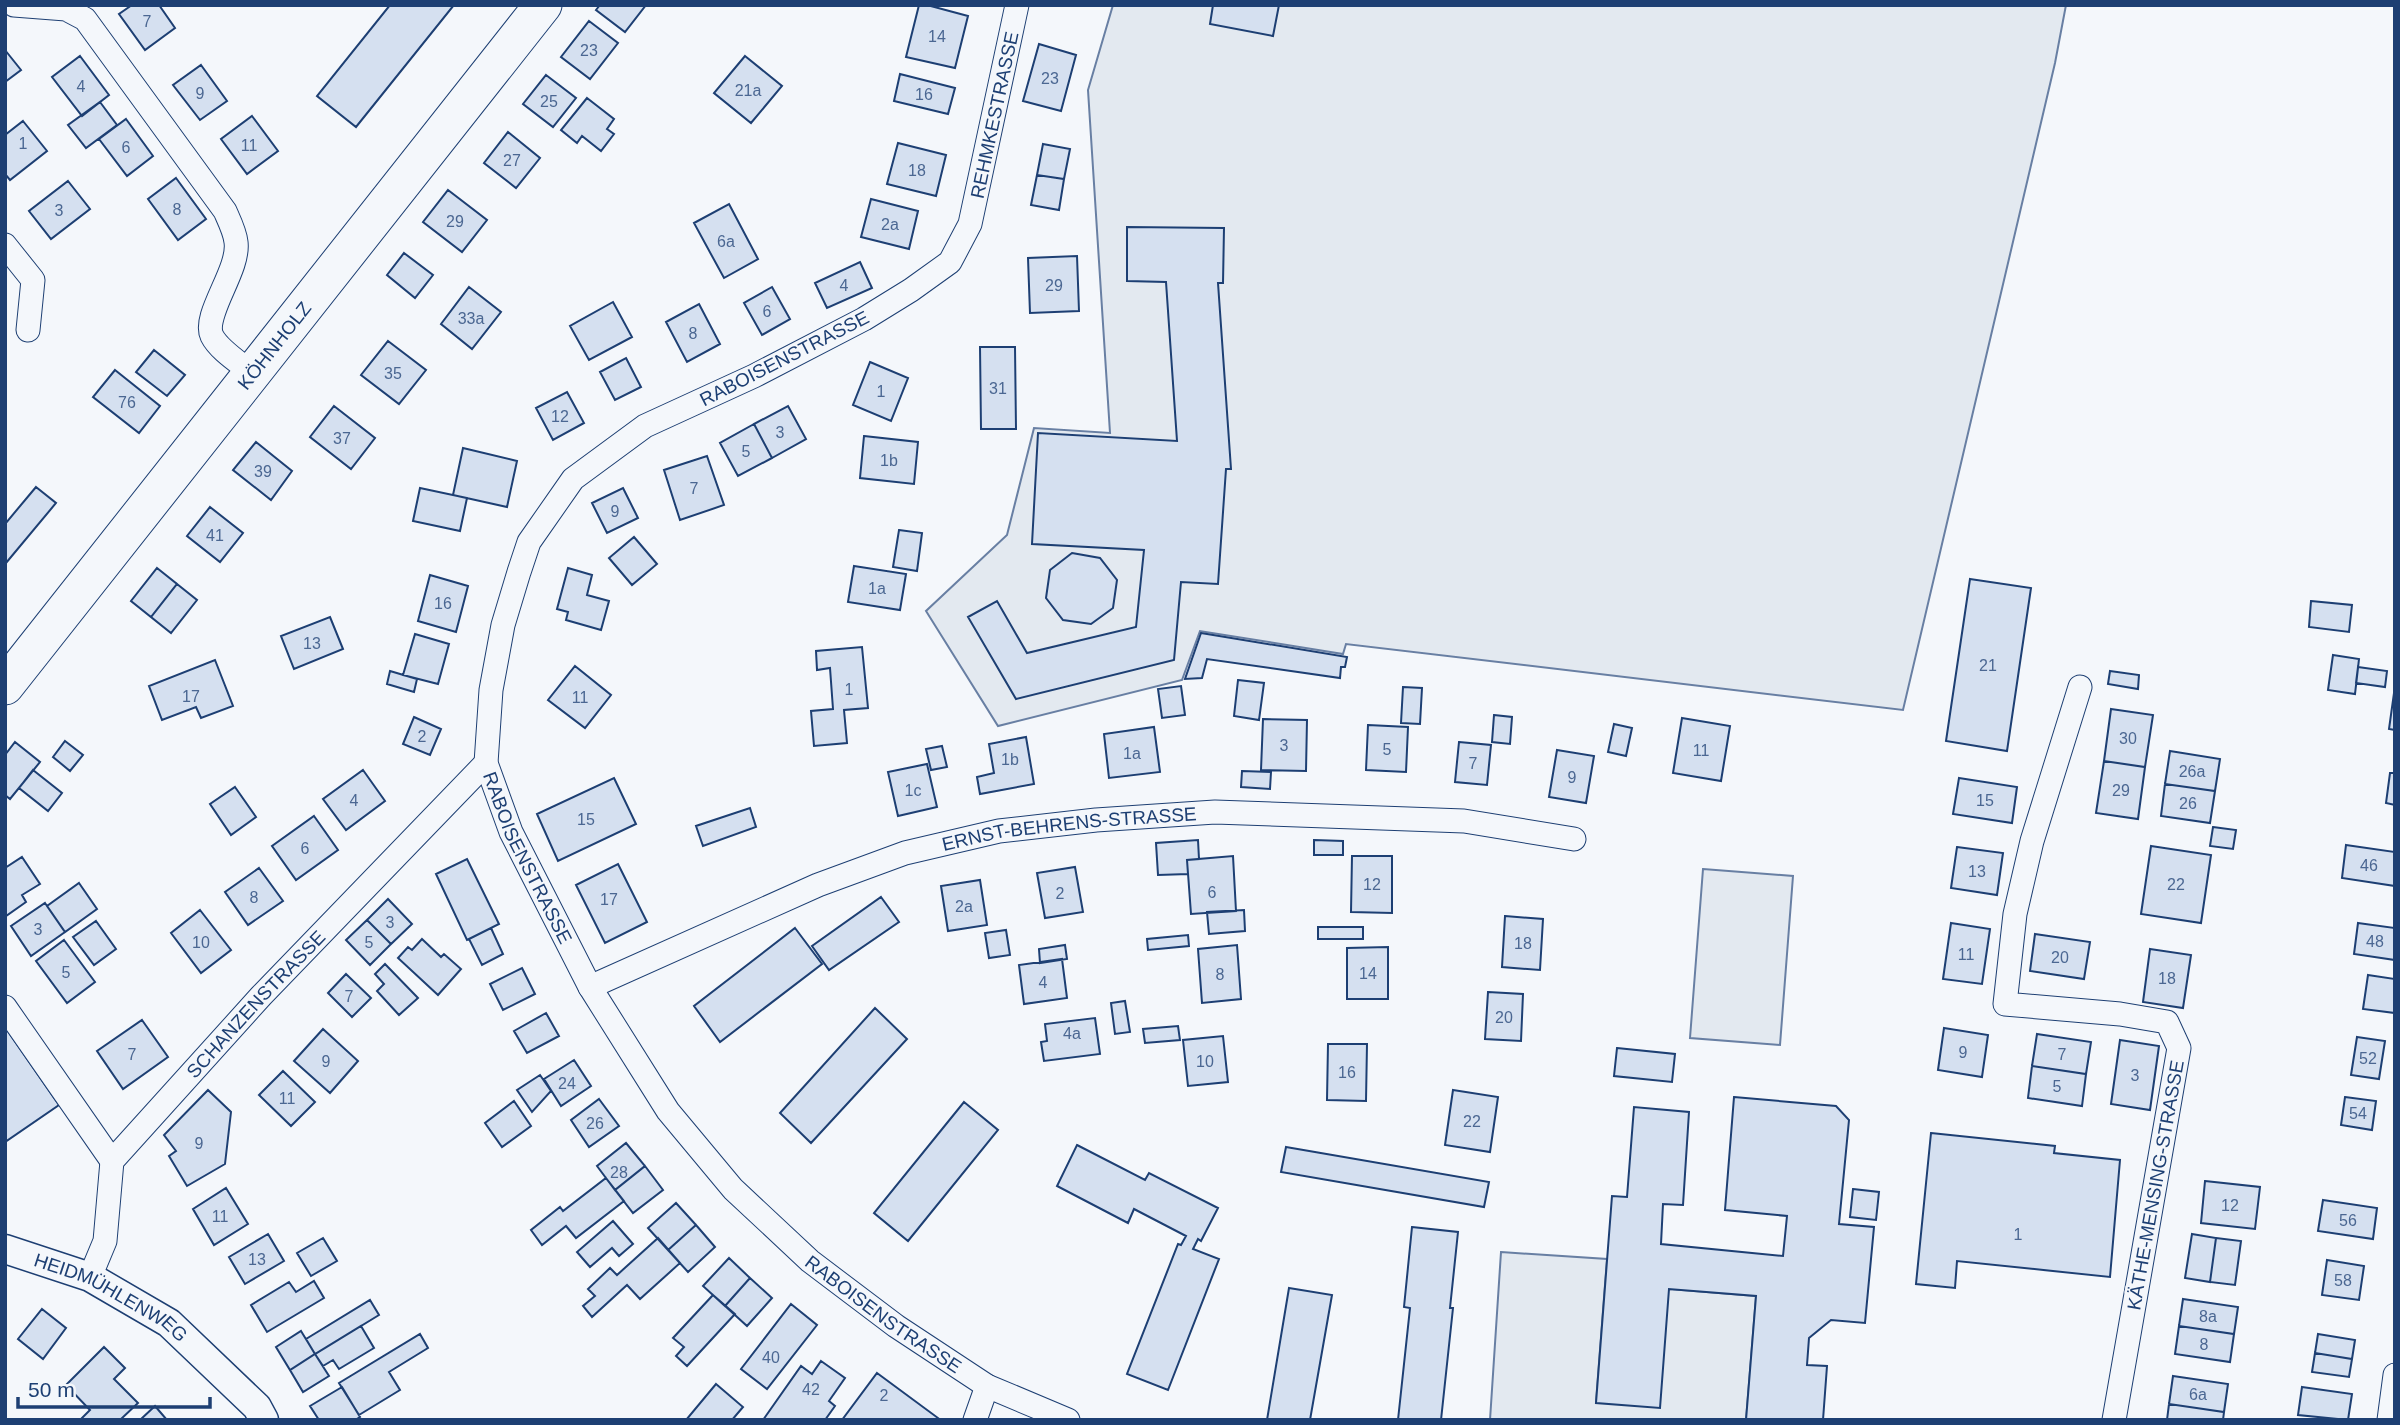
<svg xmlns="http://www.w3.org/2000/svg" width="2400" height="1425" font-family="Helvetica,sans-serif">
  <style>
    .green { fill: #e3e9f0; stroke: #687fa3; stroke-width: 2 }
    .building { fill: #d5e0f0; stroke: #1d3f73; stroke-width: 2 }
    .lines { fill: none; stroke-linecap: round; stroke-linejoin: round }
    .minor-casing { stroke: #1d3f73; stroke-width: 25 }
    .tertiary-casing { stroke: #1d3f73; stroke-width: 31 }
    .primary-casing { stroke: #1d3f73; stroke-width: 39 }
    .minor { stroke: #f4f7fb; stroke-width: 23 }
    .tertiary { stroke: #f4f7fb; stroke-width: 28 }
    .primary { stroke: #f4f7fb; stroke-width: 37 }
    .labels { text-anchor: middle; stroke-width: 5; stroke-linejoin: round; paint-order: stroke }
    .number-label { font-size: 16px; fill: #4b6792 }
    .street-label { font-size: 19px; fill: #1d3f73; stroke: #f4f7fb }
  </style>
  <rect width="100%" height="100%" fill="#f4f7fb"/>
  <path class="green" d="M1113,5H2066L2055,63L1903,710L1346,644L1343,654L1200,631L1182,680L998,726L926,611L1007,535L1034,428L1110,433L1088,90Z
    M1703,869L1793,876L1780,1045L1690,1038Z
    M1501,1252L1607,1259L1596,1402L1669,1289L1756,1296L1746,1420H1490Z"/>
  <path class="building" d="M132,5H159L175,28L145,50L119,14Z
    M390,5H454L356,127L317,96Z
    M600,5H646L625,32L596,10Z
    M919,5H927L968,16L955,68L906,57Z
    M1213,5H1279L1273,36L1210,24Z
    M589,21L618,43L590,79L561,57Z
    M1039,44L1076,55L1061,111L1023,101Z
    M5,50L21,70L5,82Z
    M80,56L109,95L82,116L52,77Z
    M745,56L782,86L751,123L714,93Z
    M201,65L227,101L200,120L173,85Z
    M900,74L955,88L948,114L894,101Z
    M546,75L576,98L553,127L523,104Z
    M587,98L614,119L607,129L614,134L601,151L582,136L577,143L561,130Z
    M100,102L117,125L86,148L68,125Z
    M252,116L278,151L247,174L221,139Z
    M126,119L153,156L127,176L99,139Z
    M23,121L47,151L10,180L5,174V135Z
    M508,132L540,158L516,188L484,163Z
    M898,143L946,155L936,196L887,184Z
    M1043,144L1070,149L1064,179L1037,175Z
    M1037,175L1064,179L1059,210L1031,205Z
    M176,178L206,219L178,240L148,199Z
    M68,181L90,209L51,239L29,211Z
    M448,190L487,220L462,252L423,222Z
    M871,199L918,211L909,249L861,237Z
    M729,204L758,259L724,278L694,223Z
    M1127,227L1224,228L1223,283H1218L1231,469H1226L1218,584L1181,582L1174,660L1016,699L968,617L997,601L1027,653L1136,627L1144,550L1032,544L1038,433L1177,441L1166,282L1127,281Z
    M404,253L433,275L415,298L387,275Z
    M1077,256L1079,311L1030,313L1028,258Z
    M860,262L872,288L827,308L815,283Z
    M469,287L501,312L472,349L441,324Z
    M772,287L790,319L762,335L744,303Z
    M613,302L632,337L589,360L570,326Z
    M699,304L720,344L687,362L666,322Z
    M388,341L426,370L399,404L361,375Z
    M980,347H1015L1016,429H981Z
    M154,350L185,375L167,396L136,372Z
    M626,358L641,387L615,400L600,372Z
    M870,362L908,378L891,421L853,405Z
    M115,370L160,406L139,433L93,397Z
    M567,392L584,423L553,440L536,408Z
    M334,406L375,438L351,469L310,437Z
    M788,406L806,439L772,458L754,424Z
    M754,424L772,458L738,476L720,443Z
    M864,436L918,442L914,484L860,478Z
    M256,442L292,471L271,500L233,470Z
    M463,448L517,461L507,507L453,495Z
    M707,456L724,505L680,520L664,470Z
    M36,487L56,503L6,563L5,524Z
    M420,488L467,498L460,531L413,521Z
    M623,488L638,518L607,533L592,503Z
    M210,507L243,533L220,562L187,536Z
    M899,530L922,533L917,571L893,567Z
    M634,537L657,564L632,585L609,558Z
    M1072,553L1100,558L1117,580L1113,608L1091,624L1063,620L1046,598L1050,570Z
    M854,566L906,574L900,610L848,602Z
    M157,568L177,584L151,617L131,601Z
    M568,568L592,575L587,595L609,601L601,630L566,620L568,612L557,609Z
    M430,575L468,586L456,632L418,621Z
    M1970,579L2031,588L2007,751L1946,741Z
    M177,584L197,600L171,633L151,617Z
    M2311,601L2352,605L2349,632L2309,627Z
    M330,617L343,649L294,669L281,636Z
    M1201,633L1347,657L1345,667H1341L1340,678L1207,659L1202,678L1185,679Z
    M415,634L449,644L438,684L403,675Z
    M862,647L868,708L844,710L847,743L814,746L811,711L833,709L830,668L817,670L816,651Z
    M2333,655L2359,659L2355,694L2328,690Z
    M215,660L233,706L201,718L196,707L162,720L149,686Z
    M575,666L611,695L585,728L548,700Z
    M2358,667L2387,671L2385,687L2356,683Z
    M390,671L417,679L414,692L387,684Z
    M2110,671L2139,675L2138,689L2108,684Z
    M1238,680L1264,683L1259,720L1234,716Z
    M1181,686L1185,715L1162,718L1158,689Z
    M2395,686V730L2389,729Z
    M1403,687L1422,688L1420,724L1401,723Z
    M2111,709L2153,715L2145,767L2104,761Z
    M1494,715L1512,717L1510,744L1492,742Z
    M414,717L441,729L430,755L403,744Z
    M1682,718L1730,726L1721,781L1673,773Z
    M1263,719L1307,720L1306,771L1261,770Z
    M1614,724L1632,728L1626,756L1608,752Z
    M1368,725L1408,727L1406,772L1366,770Z
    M1154,727L1160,772L1109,778L1104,734Z
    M1026,737L1034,784L980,794L977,777L994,773L989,744Z
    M65,741L83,755L70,771L53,757Z
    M15,742L40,762L10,799L5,795V755Z
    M1459,742L1491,745L1487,785L1455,782Z
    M942,746L947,767L931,770L926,749Z
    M1557,750L1594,756L1586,803L1549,797Z
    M2170,751L2220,759L2215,791L2165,784Z
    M2104,761L2145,767L2138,819L2096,813Z
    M927,764L937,807L898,816L888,772Z
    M33,770L62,793L48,811L19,788Z
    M363,770L385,801L346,830L323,799Z
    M1242,771L1271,772L1270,789L1241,787Z
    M2390,773H2395V805L2386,803Z
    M614,778L636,824L558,861L537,814Z
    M1959,778L2017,787L2012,823L1953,814Z
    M2165,784L2215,791L2210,823L2161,816Z
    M235,787L256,817L231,835L210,804Z
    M750,808L756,827L703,846L696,826Z
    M314,816L338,850L296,880L272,846Z
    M2213,827L2236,830L2233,849L2210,846Z
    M1198,840L1199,859L1187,860L1188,874L1158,875L1156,843Z
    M1314,840L1343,841V855H1314Z
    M2346,845L2395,852V886L2342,878Z
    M2151,846L2211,855L2201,923L2141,914Z
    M1957,847L2003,853L1997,895L1951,888Z
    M1233,856L1236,911L1191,914L1187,860Z
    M1352,856H1392V913L1351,912Z
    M22,857L40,884L22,895L26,902L6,916L5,868Z
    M467,859L499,924L467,940L436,874Z
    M618,864L647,922L605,943L576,885Z
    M1075,867L1083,912L1045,918L1037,873Z
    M259,868L283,901L248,925L225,892Z
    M980,880L987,925L948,931L941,886Z
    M79,883L97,909L65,932L47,906Z
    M881,897L899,922L829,970L812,946Z
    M388,899L412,924L391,944L367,920Z
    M45,903L65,932L31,956L11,926Z
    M200,910L231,950L201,973L171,933Z
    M1244,910L1245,931L1209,934L1207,912Z
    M1505,916L1543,919L1540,970L1502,967Z
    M367,920L391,944L370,965L346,940Z
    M96,921L116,949L94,965L73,937Z
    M1951,923L1990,929L1982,984L1943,979Z
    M2358,923L2395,928V960L2354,954Z
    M1318,927H1363V939H1318Z
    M491,928L503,954L482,965L469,939Z
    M795,928L822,964L720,1042L694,1006Z
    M1006,930L1010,955L989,958L985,933Z
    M2035,934L2090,942L2084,979L2030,971Z
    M1188,935L1189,946L1148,950L1147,939Z
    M422,939L441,957L444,954L461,969L438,995L398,958L408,947L412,950Z
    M64,940L95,982L67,1003L36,961Z
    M1065,945L1067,959L1040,963L1039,949Z
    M1237,945L1241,999L1202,1003L1198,949Z
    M1388,947V999H1347V948Z
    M2150,949L2191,955L2183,1008L2143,1002Z
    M1062,959L1067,998L1024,1004L1019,965Z
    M385,964L418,998L399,1015L377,991L384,984L375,974Z
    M522,968L535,994L503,1010L490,984Z
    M346,974L371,998L352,1017L328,993Z
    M2368,975L2395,979V1013L2363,1009Z
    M1488,992L1523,994L1521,1041L1485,1039Z
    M1125,1001L1130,1032L1115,1034L1111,1003Z
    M875,1008L907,1039L811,1143L780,1113Z
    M546,1013L559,1036L527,1053L514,1031Z
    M1095,1018L1100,1054L1044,1061L1041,1042L1047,1041L1045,1024Z
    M142,1020L168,1057L123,1089L97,1051Z
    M1178,1026L1180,1040L1145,1043L1143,1029Z
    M5,1027L59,1105L5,1142Z
    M1944,1028L1988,1035L1982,1077L1938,1070Z
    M323,1029L358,1061L330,1093L294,1061Z
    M2037,1034L2091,1042L2086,1074L2032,1066Z
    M1223,1036L1228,1082L1188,1086L1183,1040Z
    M2357,1037L2385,1041L2379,1079L2351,1075Z
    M2120,1040L2159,1046L2150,1110L2111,1104Z
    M1328,1044H1367L1366,1101L1327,1100Z
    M1617,1048L1675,1054L1672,1082L1614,1076Z
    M574,1060L591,1086L561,1106L544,1079Z
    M2032,1066L2086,1074L2082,1106L2028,1098Z
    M283,1071L315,1102L291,1126L259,1095Z
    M540,1075L551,1091L532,1112L517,1090Z
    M208,1090L231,1112L225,1164L187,1186L169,1156L176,1151L164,1135Z
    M1453,1090L1498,1097L1490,1152L1445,1145Z
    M1734,1097L1836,1106L1849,1120L1839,1224L1874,1227L1865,1323L1831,1320L1809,1338L1807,1365L1827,1366L1823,1420H1746L1756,1296L1669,1289L1660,1408L1596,1403L1612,1196L1627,1197L1634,1107L1689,1112L1683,1205L1663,1204L1661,1244L1783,1256L1787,1216L1725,1210Z
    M2345,1097L2376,1101L2372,1130L2341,1125Z
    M599,1099L619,1126L589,1147L571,1120Z
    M514,1101L531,1126L502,1147L485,1123Z
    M964,1102L998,1130L908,1241L874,1213Z
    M1931,1133L2055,1146L2054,1153L2120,1160L2110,1277L1957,1261L1955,1288L1916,1284Z
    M626,1143L645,1166L615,1190L597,1166Z
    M1077,1145L1145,1180L1149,1173L1218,1208L1201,1241L1198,1239L1193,1249L1219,1259L1168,1390L1127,1374L1178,1244L1181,1245L1186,1236L1134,1209L1128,1223L1057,1186Z
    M1286,1147L1489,1182L1484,1207L1281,1172Z
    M645,1166L663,1190L633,1213L615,1190Z
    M606,1178L624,1201L576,1238L566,1226L542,1245L531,1230L560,1207L563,1211Z
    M2205,1181L2260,1187L2255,1229L2201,1223Z
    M226,1188L248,1224L214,1245L193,1209Z
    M1853,1189L1879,1192L1876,1220L1850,1217Z
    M2323,1200L2377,1208L2373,1239L2318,1231Z
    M676,1203L696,1225L668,1250L648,1228Z
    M613,1221L633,1244L619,1256L612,1248L590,1267L577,1252Z
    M696,1225L715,1247L688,1272L668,1250Z
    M1412,1227L1458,1232L1450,1308H1453L1441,1420H1398L1410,1308L1404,1307Z
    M268,1234L284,1261L245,1284L229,1257Z
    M2192,1234L2216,1238L2210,1282L2185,1278Z
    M323,1238L337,1261L311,1276L297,1253Z
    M658,1238L680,1263L640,1299L627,1285L592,1317L583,1306L595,1296L588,1289L610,1268L617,1275Z
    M2216,1238L2241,1241L2235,1285L2210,1282Z
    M729,1258L750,1278L725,1306L703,1286Z
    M2327,1260L2364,1266L2359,1300L2322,1295Z
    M750,1278L772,1298L747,1326L725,1306Z
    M314,1281L324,1298L267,1332L251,1305L289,1282L296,1292Z
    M1289,1288L1332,1295L1310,1420H1267Z
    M713,1295L735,1314L687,1366L676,1356L684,1347L673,1338Z
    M2183,1299L2238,1307L2234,1334L2179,1326Z
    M370,1300L379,1315L315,1354L306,1339Z
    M791,1304L817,1325L767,1389L741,1369Z
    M42,1309L66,1328L43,1359L18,1339Z
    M361,1326L374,1348L339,1369L333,1360L323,1366L315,1354Z
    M2179,1326L2234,1334L2230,1362L2175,1354Z
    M301,1331L315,1354L290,1370L276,1347Z
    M420,1334L428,1348L389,1372L400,1390L359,1415L339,1383Z
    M2318,1334L2355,1340L2352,1359L2315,1353Z
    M104,1347L125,1368L114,1379L138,1403L120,1420H80L90,1410L66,1385Z
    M2315,1353L2352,1359L2349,1377L2312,1372Z
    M315,1354L329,1376L303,1392L290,1370Z
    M821,1361L845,1378L829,1401L835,1406L825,1420H763L801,1366L812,1374Z
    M877,1373L938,1418L936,1420H842Z
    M2173,1376L2228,1384L2224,1412L2169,1404Z
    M716,1384L743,1407L732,1420H686Z
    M342,1387L360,1417L355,1420H319L310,1406Z
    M2302,1387L2352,1394L2348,1420L2298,1415Z
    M2169,1404L2224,1412L2223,1420H2167Z
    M155,1406L167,1420H140Z"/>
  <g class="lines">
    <defs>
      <g id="minor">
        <path d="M14,5L66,9L85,19L225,211C229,220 235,232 236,242C240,270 202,315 212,336C219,350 240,363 252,373"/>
        <path id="s1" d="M1017,5L970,224L950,262L911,290L864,319L754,376L645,426L573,479L529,542L519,572L503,625L491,690L486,763L511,832L590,987L668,1111L733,1189L810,1261L896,1326L987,1386L1068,1420"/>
        <path d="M5,245L33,280L28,330"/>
        <path d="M2080,687L2032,841L2015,914L2005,1004L2120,1014L2167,1022L2179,1048L2114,1420"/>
        <path id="s2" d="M590,987L818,885L905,853L999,831L1096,820L1215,812L1464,821L1574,839"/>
        <path d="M5,1007L112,1161"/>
        <path id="s3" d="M90,1277L105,1241L112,1161L261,996L486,763"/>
        <path d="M975,1420L987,1386"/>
        <path d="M2389,1420L2395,1375"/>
      </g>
      <g id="tertiary">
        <path id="s4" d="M5,1249L90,1277L169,1323L257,1407L264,1420"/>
      </g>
      <g id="primary">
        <path id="s5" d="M5,686L543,5"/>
      </g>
    </defs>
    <use href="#minor" class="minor-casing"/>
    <use href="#tertiary" class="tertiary-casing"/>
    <use href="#primary" class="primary-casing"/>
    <use href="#minor" class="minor"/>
    <use href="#tertiary" class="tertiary"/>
    <use href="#primary" class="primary"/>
  </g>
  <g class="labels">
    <g class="number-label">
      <text x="147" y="27">7</text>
      <text x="937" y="42">14</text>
      <text x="589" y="56">23</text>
      <text x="1050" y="84">23</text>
      <text x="81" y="92">4</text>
      <text x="748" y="96">21a</text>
      <text x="200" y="99">9</text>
      <text x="924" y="100">16</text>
      <text x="549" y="107">25</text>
      <text x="23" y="149">1</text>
      <text x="249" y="151">11</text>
      <text x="126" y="153">6</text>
      <text x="512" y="166">27</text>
      <text x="917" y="176">18</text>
      <text x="177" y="215">8</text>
      <text x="59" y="216">3</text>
      <text x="455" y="227">29</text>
      <text x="890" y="230">2a</text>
      <text x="726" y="247">6a</text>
      <text x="844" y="291">4</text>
      <text x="1054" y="291">29</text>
      <text x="767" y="317">6</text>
      <text x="471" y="324">33a</text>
      <text x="693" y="339">8</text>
      <text x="393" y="379">35</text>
      <text x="998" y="394">31</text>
      <text x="881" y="397">1</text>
      <text x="127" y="408">76</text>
      <text x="560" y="422">12</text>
      <text x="780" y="438">3</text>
      <text x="342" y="444">37</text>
      <text x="746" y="457">5</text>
      <text x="889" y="466">1b</text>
      <text x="263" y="477">39</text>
      <text x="694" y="494">7</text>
      <text x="615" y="517">9</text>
      <text x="215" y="541">41</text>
      <text x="877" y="594">1a</text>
      <text x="443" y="609">16</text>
      <text x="312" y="649">13</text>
      <text x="1988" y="671">21</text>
      <text x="849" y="695">1</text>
      <text x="191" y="702">17</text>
      <text x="580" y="703">11</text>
      <text x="422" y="742">2</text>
      <text x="2128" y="744">30</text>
      <text x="1284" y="751">3</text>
      <text x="1387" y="755">5</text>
      <text x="1701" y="756">11</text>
      <text x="1132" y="759">1a</text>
      <text x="1010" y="765">1b</text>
      <text x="1473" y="769">7</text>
      <text x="2192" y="777">26a</text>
      <text x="1572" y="783">9</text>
      <text x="913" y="796">1c</text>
      <text x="2121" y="796">29</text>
      <text x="354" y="806">4</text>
      <text x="1985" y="806">15</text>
      <text x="2188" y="809">26</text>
      <text x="586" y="825">15</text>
      <text x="305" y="854">6</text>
      <text x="2369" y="871">46</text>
      <text x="1977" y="877">13</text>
      <text x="1372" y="890">12</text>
      <text x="2176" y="890">22</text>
      <text x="1212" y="898">6</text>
      <text x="1060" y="899">2</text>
      <text x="254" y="903">8</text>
      <text x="609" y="905">17</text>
      <text x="964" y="912">2a</text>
      <text x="390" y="928">3</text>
      <text x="38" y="935">3</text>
      <text x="2375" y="947">48</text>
      <text x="201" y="948">10</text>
      <text x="369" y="948">5</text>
      <text x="1523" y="949">18</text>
      <text x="1966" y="960">11</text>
      <text x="2060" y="963">20</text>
      <text x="66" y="978">5</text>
      <text x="1368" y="979">14</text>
      <text x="1220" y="980">8</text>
      <text x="2167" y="984">18</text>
      <text x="1043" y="988">4</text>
      <text x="349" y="1002">7</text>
      <text x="1504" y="1023">20</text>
      <text x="1072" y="1039">4a</text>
      <text x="1963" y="1058">9</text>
      <text x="132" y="1060">7</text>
      <text x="2062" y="1060">7</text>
      <text x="2368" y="1064">52</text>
      <text x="326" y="1067">9</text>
      <text x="1205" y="1067">10</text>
      <text x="1347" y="1078">16</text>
      <text x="2135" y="1081">3</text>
      <text x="567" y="1089">24</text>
      <text x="2057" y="1092">5</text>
      <text x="287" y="1104">11</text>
      <text x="2358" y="1119">54</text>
      <text x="1472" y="1127">22</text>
      <text x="595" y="1129">26</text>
      <text x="199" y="1149">9</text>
      <text x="619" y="1178">28</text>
      <text x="2230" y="1211">12</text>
      <text x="220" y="1222">11</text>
      <text x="2348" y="1226">56</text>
      <text x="2018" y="1240">1</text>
      <text x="257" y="1265">13</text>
      <text x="2343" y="1286">58</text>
      <text x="2208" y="1322">8a</text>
      <text x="2204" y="1350">8</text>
      <text x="771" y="1363">40</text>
      <text x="811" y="1395">42</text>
      <text x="2198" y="1400">6a</text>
      <text x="884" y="1401">2</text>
    </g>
    <g class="street-label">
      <text transform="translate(994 115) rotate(-78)" y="7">REHMKESTRASSE</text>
      <text dy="7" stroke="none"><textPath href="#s5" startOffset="434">KÖHNHOLZ</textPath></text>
      <text transform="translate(784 358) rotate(-27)" y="7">RABOISENSTRASSE</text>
      <text dy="7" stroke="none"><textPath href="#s2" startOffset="509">ERNST-BEHRENS-STRASSE</textPath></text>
      <text dy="7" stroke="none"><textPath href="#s1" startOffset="1110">RABOISENSTRASSE</textPath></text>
      <text dy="7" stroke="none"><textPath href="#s3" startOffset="332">SCHANZENSTRASSE</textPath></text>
      <text transform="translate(2155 1185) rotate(-80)" y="7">KÄTHE-MENSING-STRASSE</text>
      <text dy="7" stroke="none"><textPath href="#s4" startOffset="117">HEIDMÜHLENWEG</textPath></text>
      <text dy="7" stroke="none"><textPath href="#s1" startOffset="1698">RABOISENSTRASSE</textPath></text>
    </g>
  </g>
  <rect width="2400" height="1425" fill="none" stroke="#1d3f73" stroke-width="14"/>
  <path d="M18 1397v10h192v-10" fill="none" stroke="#1d3f73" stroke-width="3.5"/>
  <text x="28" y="1397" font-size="21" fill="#1d3f73" stroke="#f4f7fb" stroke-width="5" paint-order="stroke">50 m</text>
</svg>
